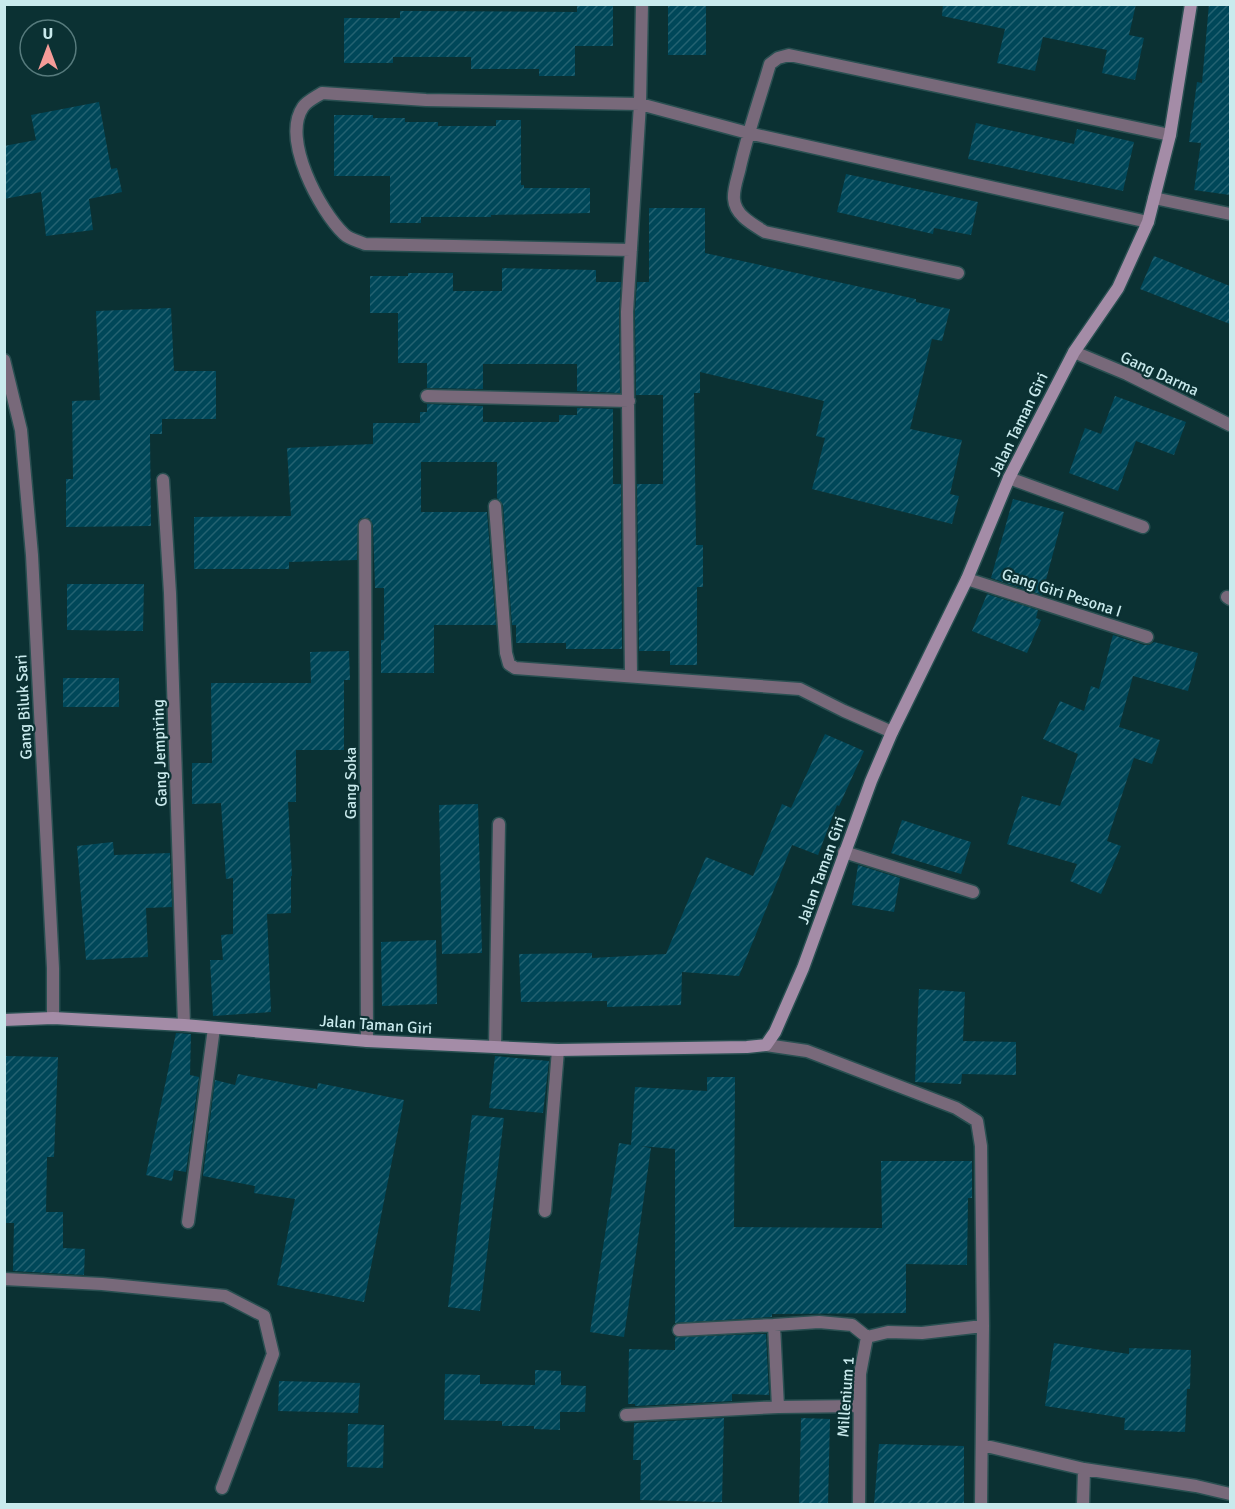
<svg xmlns="http://www.w3.org/2000/svg" width="1235" height="1509" font-family="Signika,sans-serif">
  <style>
    .building { fill: url(#building-hatch) }
    .lines { fill: none; stroke-linecap: round; stroke-linejoin: round }
    .street-casing { stroke: #294f51; stroke-width: 15 }
    .secondary-casing { stroke: #294f51; stroke-width: 15 }
    .street { stroke: #78697a; stroke-width: 12 }
    .secondary { stroke: #a48ca7; stroke-width: 12 }
    .labels { text-anchor: middle; stroke-width: 4.5; stroke-linejoin: round; paint-order: stroke }
    .street-label { font-size: 16px; fill: #c9eaed; stroke: #0b3133 }
  </style>
  <defs>
    <pattern id="building-hatch" width="6" height="6" patternUnits="userSpaceOnUse" patternTransform="scale(1.5)"><rect width="6" height="6" fill="#004759"/><path d="M-1 1l2-2M0 6l6-6M5 7l2-2" fill="none" stroke="#246271"/></pattern>
  </defs>
  <rect width="100%" height="100%" fill="#0b3133"/>
  <path class="building" d="M577,4H613V46H575V76H539V69H471V57H393V63H344V18H400V11L577,12Z
    M668,4H706V55H668Z
    M943,4H1136L1129,35L1144,38L1135,80L1102,73L1107,50L1043,37L1035,71L997,63L1005,29L942,16Z
    M1209,4H1230V195L1194,190L1201,143L1189,142L1197,82L1202,83Z
    M99,102L111,169L117,168L122,192L89,199L93,230L46,236L41,192L4,199V146L36,140L31,115Z
    M334,115H373V118H405V122H438V126H496V120H521V185H524V188H590V213L491,215V217H421V223H390V176H334Z
    M976,123L1074,144L1077,129L1134,142L1123,191L968,159Z
    M846,174L978,202L971,235L934,228L933,234L837,212Z
    M649,208H705V253L916,299V302L950,309L942,341L932,339L910,429L962,440L950,494L959,496L952,524L812,489L825,438L816,436L824,401L700,372V393H694L696,545H703V587H697V665H670V651H639L637,484H663V395H636L635,312L637,282H649Z
    M1154,256L1230,286V324L1140,289Z
    M502,268L596,270V282H621L619,312L620,393L577,391V364H483V389L427,388V363H398V313H370V276H408V273H453V291H502Z
    M171,308L174,371H216V419H162V434H150L151,526L66,527V479H73L72,401L100,400L96,311Z
    M1115,396L1186,422L1174,455L1136,441L1118,491L1069,473L1085,428L1101,434Z
    M427,404L483,406V422H559V415H577V408L613,409V484H621L622,649H566V643H516V625H512L503,505L497,498V462H421V512H487L496,625H434V673H381V640H384V588H375L373,525L369,518H361L358,521L357,560L289,562V569H194V517L291,516L287,448L373,444V423H420V412H427Z
    M1013,499L1064,512L1042,595L991,578Z
    M67,584H144L143,631L67,630Z
    M987,594L1038,610L1036,618L1041,620L1027,653L972,631Z
    M1113,635L1144,645H1149L1154,642L1198,653L1188,691L1133,676L1119,727L1160,740L1152,764L1134,758L1107,841L1121,846L1101,894L1070,881L1077,864L1007,844L1022,796L1060,806L1078,754L1043,739L1060,701L1084,711L1091,686L1099,689Z
    M349,651L350,680H344V750H296V802H288L292,876H291V913L267,914L271,1012L213,1016L210,960H223L221,935L233,934V878L226,879L221,803L192,804V763H212L211,683H311L310,652Z
    M63,678H119V707H63Z
    M825,734L864,751L839,806L837,805L818,855L792,845L739,976L682,972L681,1005L607,1007V1001L521,1002L519,954L592,953V958L666,954L706,857L753,876L782,804L791,808Z
    M478,804L482,953L442,954L439,805Z
    M902,820L971,842L961,874L891,853Z
    M113,842L114,855L170,853L172,907L146,908L148,957L86,960L77,846Z
    M858,865L900,878L894,912L852,905Z
    M436,940L437,1004L382,1006L381,942Z
    M919,989L965,992L963,1041L1016,1042V1075L962,1074L961,1084L915,1082Z
    M176,1033L191,1034L190,1075L199,1077L186,1172L174,1170L172,1181L146,1175Z
    M4,1056L58,1057L54,1157H47L46,1212H63V1248L85,1249L84,1275L13,1271L14,1223H4Z
    M495,1056L549,1061L543,1113L489,1108Z
    M238,1074L317,1089L318,1083L404,1100L364,1302L277,1285L295,1199L254,1193L255,1186L203,1176L215,1080L235,1085Z
    M707,1077H735L734,1227L882,1228L881,1161H972V1198H968L967,1265L906,1264V1313L772,1314V1317L675,1323V1149L640,1146L651,1148L624,1337L590,1332L619,1143L631,1145L635,1087L707,1091Z
    M472,1115L504,1118L480,1311L448,1307Z
    M766,1334L769,1395L732,1394V1401L635,1406V1404H628L629,1349L675,1350V1337Z
    M1054,1343L1129,1354V1348L1191,1350L1190,1389H1187L1185,1432L1124,1430L1125,1418L1045,1406Z
    M535,1370L561,1371V1385L586,1386L585,1412H560V1430L534,1429V1426H502V1421L444,1420L445,1374L480,1375V1384L535,1385Z
    M279,1381L360,1383L358,1413L278,1411Z
    M724,1418L722,1502L640,1500L641,1460H633L634,1423Z
    M801,1418L830,1419L828,1504H799Z
    M348,1424L384,1425L383,1468L347,1467Z
    M879,1444L964,1446V1504H874Z"/>
  <g class="lines">
    <defs>
      <path id="street" d="M1154,198L1230,214
        M631,250L365,244C358,241 349,239 344,234C320,211 281,139 303,107C307,101 316,97 322,93L426,100L640,104L748,133L1148,222
        M958,273L765,232C752,224 735,215 734,199C733,189 738,177 740,167C748,132 760,98 770,64L778,58L789,55L1170,135
        M1074,352L1127,374L1230,425
        M4,360L21,430L32,555L53,968V1018
        M427,396L629,401
        M1009,478L1143,527
        M163,480L170,593L184,1025
        M495,506L506,653L509,664L515,668L800,689L844,711L892,732
        M365,525L367,1041
        M967,579L1147,637
        M1227,597L1230,599
        M631,675L627,312L640,104L642,4
        M844,852L973,892
        M766,1045L807,1051L956,1108L977,1121L981,1146L983,1326L981,1504
        M495,1047L499,824
        M545,1211L558,1050
        M188,1222L214,1028
        M4,1279L102,1284L225,1296L264,1316L273,1354L222,1488
        M679,1330L774,1325
        M778,1407L774,1325L819,1322L852,1325L867,1337
        M626,1415L778,1407L859,1406
        M982,1445L1084,1469L1196,1486L1230,1494
        M859,1504L860,1374L867,1337L888,1332L922,1333L983,1326
        M1083,1504L1084,1469"/>
      <path id="secondary" d="M4,1020L53,1018L184,1025L367,1041L558,1050L747,1047L766,1045L775,1032L803,968L871,781L892,732L967,579L1009,478L1074,352L1118,288L1148,222L1170,135L1191,4"/>
    </defs>
    <use href="#street" class="street-casing"/>
    <use href="#secondary" class="secondary-casing"/>
    <use href="#street" class="street"/>
    <use href="#secondary" class="secondary"/>
  </g>
  <g class="labels">
    <g class="street-label">
      <text transform="translate(1160 373) rotate(25)" y="6">Gang Darma</text>
      <text transform="translate(1018 424) rotate(-64)" y="6">Jalan Taman Giri</text>
      <text transform="translate(1062 592) rotate(18)" y="6">Gang Giri Pesona I</text>
      <text transform="translate(23 707) rotate(-93)" y="6">Gang Biluk Sari</text>
      <text transform="translate(159 753) rotate(-92)" y="6">Gang Jempiring</text>
      <text transform="translate(350 783) rotate(-90)" y="6">Gang Soka</text>
      <text transform="translate(821 870) rotate(-70)" y="6">Jalan Taman Giri</text>
      <text transform="translate(376 1024) rotate(4)" y="6">Jalan Taman Giri</text>
      <text transform="translate(845 1397) rotate(-86)" y="6">Millenium 1</text>
    </g>
  </g>
  <rect width="1235" height="1509" fill="none" stroke="#c9eaed" stroke-width="12"/>
  <g transform="translate(48 48)"><circle r="28" fill="#0b3133" stroke="#577b7d" stroke-width="1.5"/>
  <path d="M0-4.5L10 22L0 15L-10 22Z" fill="#f59b98"/>
  <text y="-9" font-size="16" font-weight="bold" text-anchor="middle" fill="#c9eaed">U</text>
  </g>
</svg>
